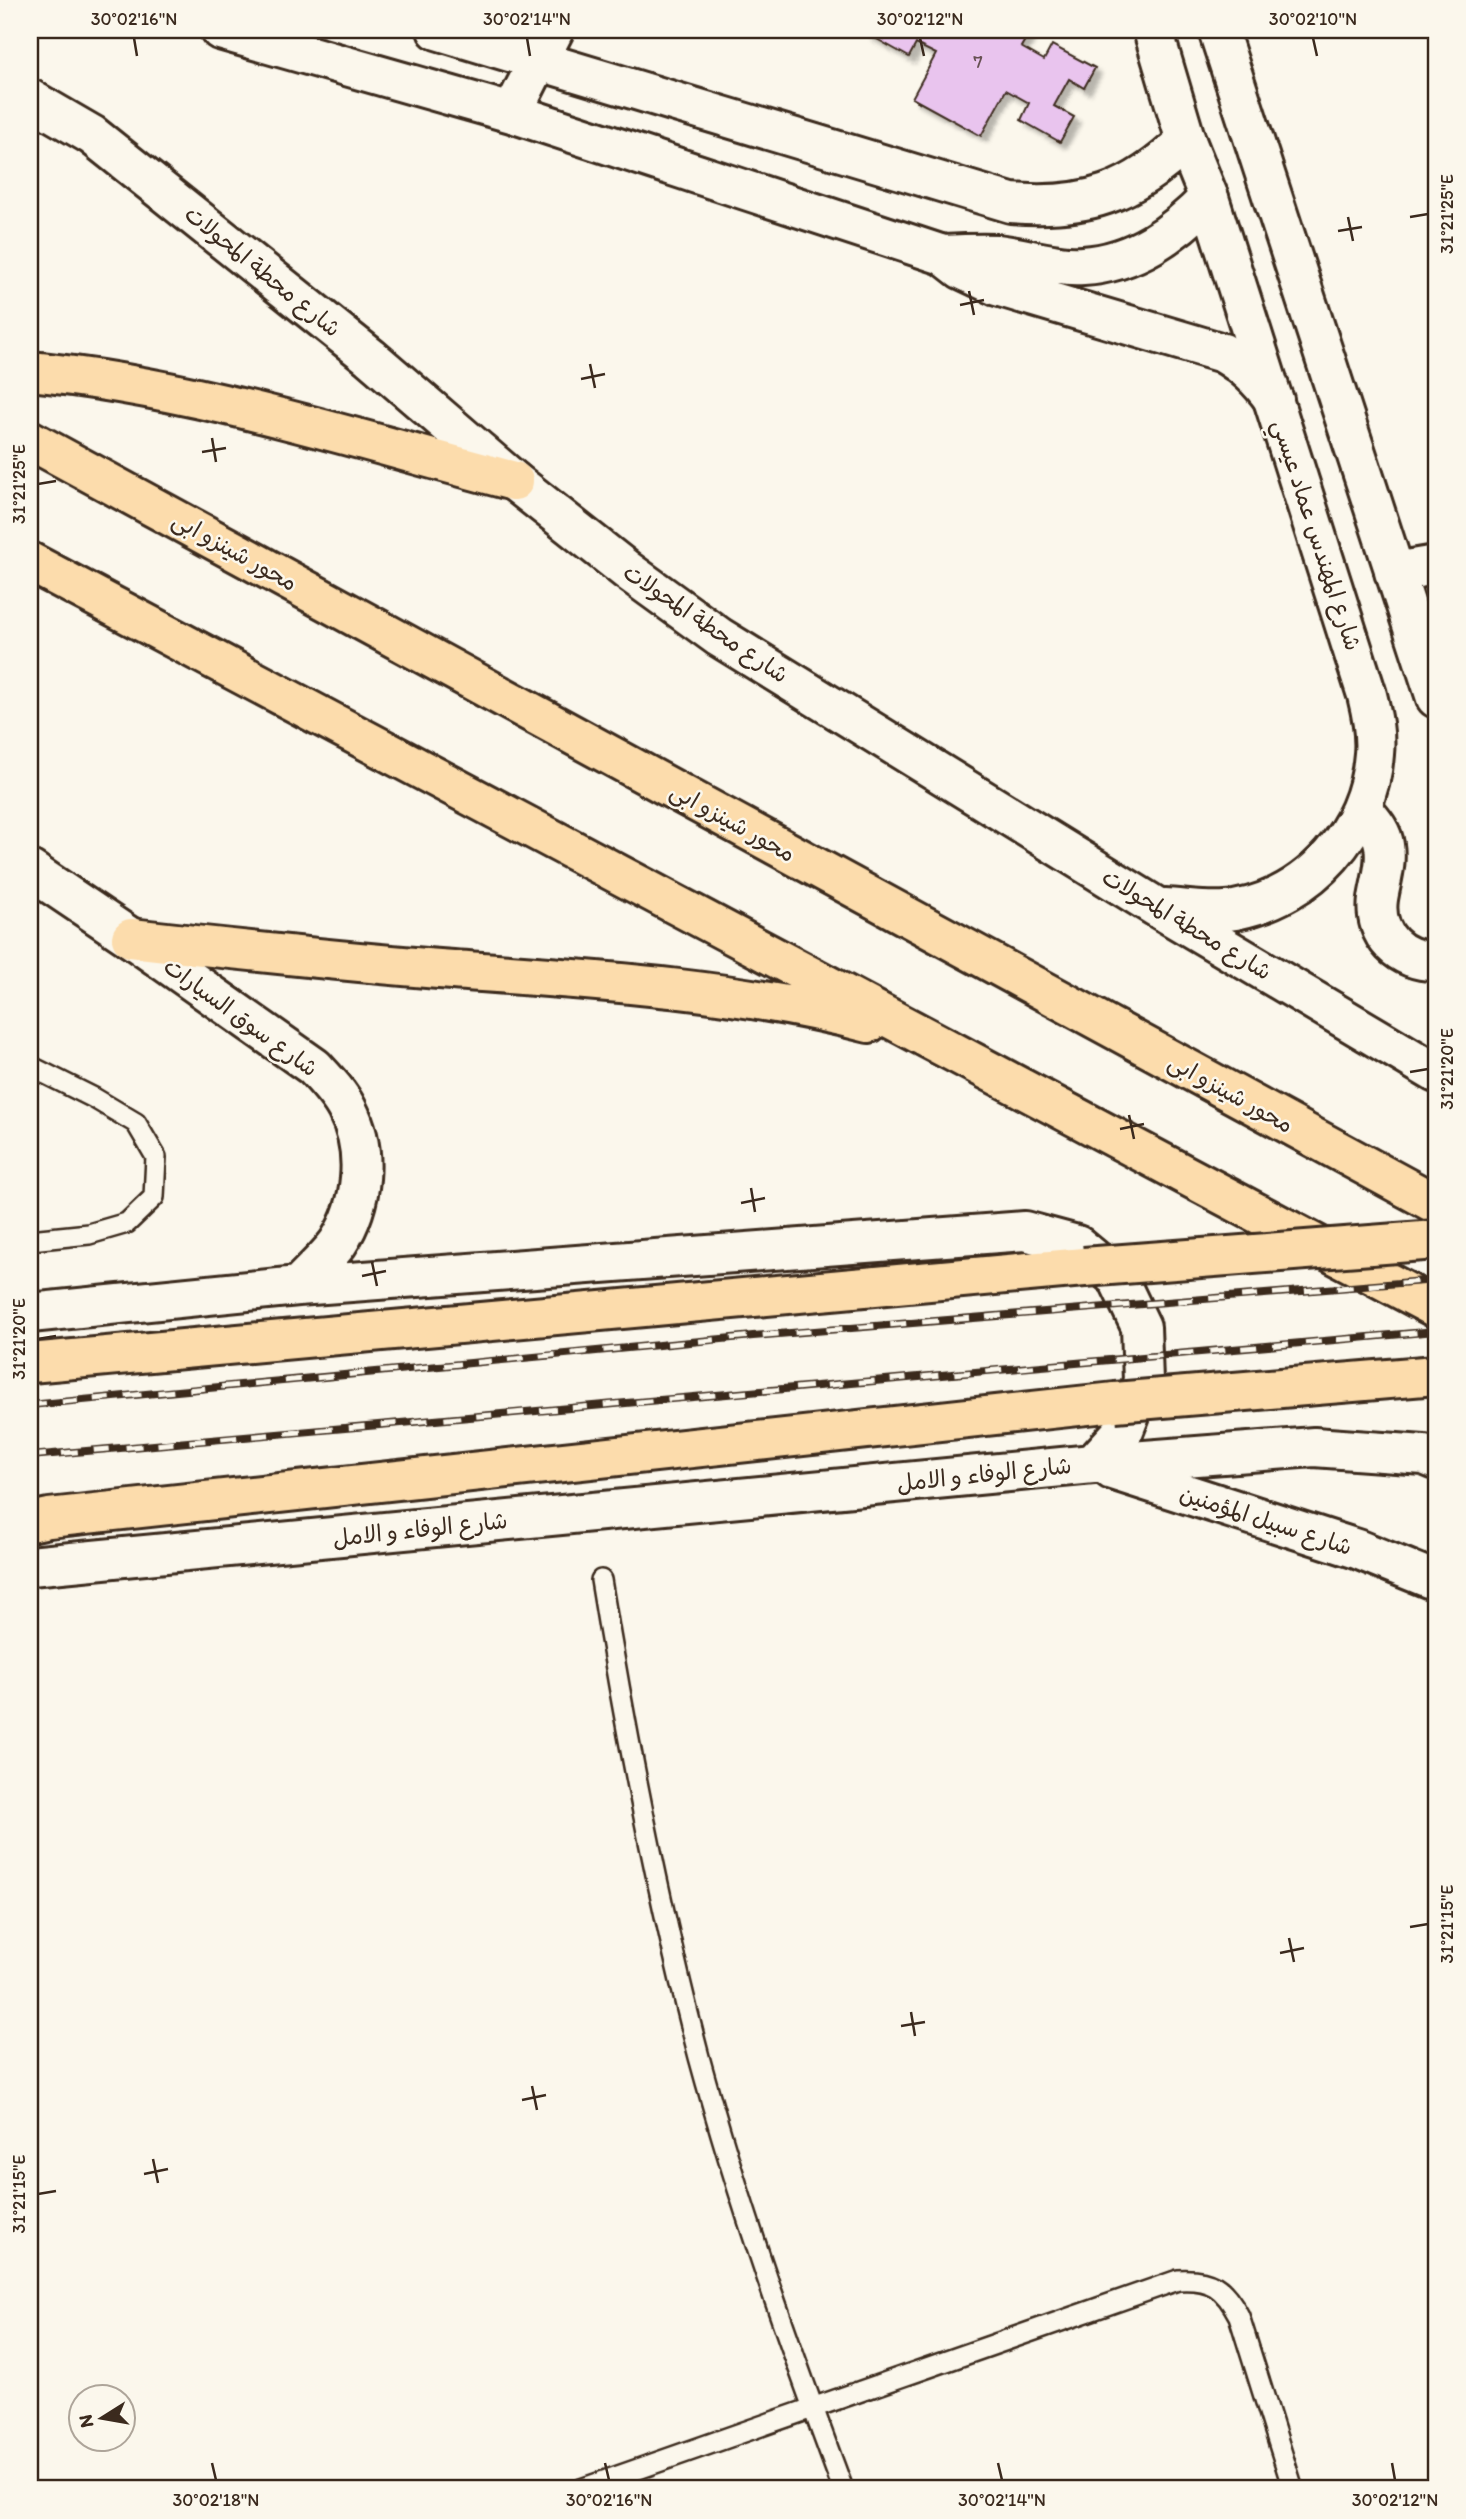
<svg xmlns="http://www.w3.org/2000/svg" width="1466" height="2519" font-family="Itim,'Playpen Sans Arabic',sans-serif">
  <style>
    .building { fill: #e9c4ee; stroke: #3b2a1e; stroke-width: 2; filter: url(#shadow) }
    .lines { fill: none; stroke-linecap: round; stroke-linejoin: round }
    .lane-casing { stroke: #3b2a1e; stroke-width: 24 }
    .street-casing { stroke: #3b2a1e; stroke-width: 44 }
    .secondary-casing { stroke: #3b2a1e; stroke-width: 44 }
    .primary-casing { stroke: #3b2a1e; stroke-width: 44 }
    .lane { stroke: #fbf7ec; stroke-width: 19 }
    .street { stroke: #fbf7ec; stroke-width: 38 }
    .secondary { stroke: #fbf7ec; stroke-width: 38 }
    .primary { stroke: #fcdcac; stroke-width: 38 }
    .rail-casing { stroke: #3b2a1e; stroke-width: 8 }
    .rail { stroke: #fbf7ec; stroke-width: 5; stroke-dasharray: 16; stroke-linecap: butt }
    .primary-bridge-casing { stroke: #3b2a1e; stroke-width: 44; stroke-linecap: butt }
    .primary-bridge { stroke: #fcdcac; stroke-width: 38 }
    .ticks { fill: none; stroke: #3b2a1e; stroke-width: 2.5 }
    .labels { text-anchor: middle; stroke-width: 5; stroke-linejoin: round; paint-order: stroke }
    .number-label { font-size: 19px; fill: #665052 }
    .street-label { font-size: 23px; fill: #3b2a1e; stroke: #fbf7ec }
    .neatline { fill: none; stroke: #3b2a1e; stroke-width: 2.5 }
    .ticks-label { font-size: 18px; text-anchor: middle; fill: #3b2a1e }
  </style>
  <defs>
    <filter id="shadow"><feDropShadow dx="6" dy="6" stdDeviation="2" flood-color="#0004"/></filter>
  </defs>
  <rect width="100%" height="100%" fill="#fbf7ec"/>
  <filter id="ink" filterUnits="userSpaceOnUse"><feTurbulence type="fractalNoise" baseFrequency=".0143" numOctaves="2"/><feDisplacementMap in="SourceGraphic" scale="14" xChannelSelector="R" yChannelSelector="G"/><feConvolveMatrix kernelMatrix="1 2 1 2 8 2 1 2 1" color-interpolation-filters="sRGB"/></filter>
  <g filter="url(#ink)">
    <path class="building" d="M868,30H1031L1021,47L1044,60L1052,45L1095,68L1084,88L1069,79L1054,106L1074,117L1060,142L1021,120L1029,103L1006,90L981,136L912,98L936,54L916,44L909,57L866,33Z"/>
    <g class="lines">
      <defs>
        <path id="lane" d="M30,1066L94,1098L136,1123L156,1157L154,1197L127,1223L89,1234L30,1240
          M601,1580C627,1740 658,1899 699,2057C739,2204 790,2347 843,2489
          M581,2489L1178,2280C1211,2278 1224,2287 1239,2316L1293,2489"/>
        <path id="street" d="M220,30L512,113L943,255L961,269L997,286L1223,353C1245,366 1259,379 1274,400
          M437,30L1011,203C1086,209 1131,194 1186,141
          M512,113L554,30
          M943,255C961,254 979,253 997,254C1025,257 1055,268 1083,266C1134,263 1175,233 1209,198
          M1394,572L1436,565"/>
        <path id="secondary" d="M1153,30L1186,141L1209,198L1367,695C1372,715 1376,734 1374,754C1368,831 1311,896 1235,910C1213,914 1187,909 1165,908
          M1218,30L1436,698
          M30,99L92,135L370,357L514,481L628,571L719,637L1158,908L1436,1073
          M1362,808C1371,820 1382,830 1384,845C1387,864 1381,880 1378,899C1373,936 1401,962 1436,961
          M30,870L131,938L314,1067C326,1080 339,1093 347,1109C369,1151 363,1204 338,1243C327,1258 311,1272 298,1286
          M30,1313L298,1286L1025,1231L1077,1245L1118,1279L1141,1327L1143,1381L1124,1430L1093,1464
          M1112,1470L1357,1549L1436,1581
          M30,1566L1093,1464L1314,1447L1424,1455L1436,1460"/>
        <path id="primary" d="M30,371C195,387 354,439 514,481
          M30,440L1436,1204
          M30,562L1436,1308
          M131,938C238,950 346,962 453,970C593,980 733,988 869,1023
          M30,1363L1084,1267
          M30,1522L49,1518L1115,1402"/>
      </defs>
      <use href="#lane" class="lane-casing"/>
      <use href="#street" class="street-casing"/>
      <use href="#secondary" class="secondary-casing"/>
      <use href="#primary" class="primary-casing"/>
      <use href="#lane" class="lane"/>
      <use href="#street" class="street"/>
      <use href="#secondary" class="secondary"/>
      <use href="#primary" class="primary"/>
      <defs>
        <path id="rail" d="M30,1405L753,1336L1436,1280
          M30,1456L1436,1331"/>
      </defs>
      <use href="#rail" class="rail-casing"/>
      <use href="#rail" class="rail"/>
      <defs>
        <path id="primary-bridge" d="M1084,1267L1436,1240
          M1115,1402L1436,1375"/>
      </defs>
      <use href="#primary-bridge" class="primary-bridge-casing"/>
      <use href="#primary-bridge" class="primary-bridge"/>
    </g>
  </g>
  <path class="ticks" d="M134,38L137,56M527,38L530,56M920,38L924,56M1313,38L1317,56M1348,217L1353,241M1410,217L1428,214M1338,231L1362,227M969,291L974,315M960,305L984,300M590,364L595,388M581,379L605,374M212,438L216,462M202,452L226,448M38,484L56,481M1410,1072L1428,1069M1129,1115L1134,1139M1120,1129L1144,1124M751,1188L755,1212M741,1203L765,1198M372,1262L377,1286M362,1276L386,1271M38,1339L56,1336M1410,1927L1428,1924M1289,1938L1294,1962M1280,1953L1304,1948M911,2012L915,2036M901,2026L925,2022M532,2086L537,2110M522,2100L546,2095M153,2159L158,2183M144,2174L168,2169M38,2194L56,2191M212,2463L216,2480M605,2463L609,2480M998,2463L1002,2480M1392,2463L1395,2480"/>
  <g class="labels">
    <g class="number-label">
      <text x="978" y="68">7</text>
    </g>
    <g class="street-label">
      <text transform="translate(263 271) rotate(39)" y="8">شارع محطة المحولات</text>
      <text transform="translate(1317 535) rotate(72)" y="8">شارع المهندس عماد عيسي</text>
      <text transform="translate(235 551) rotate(29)" y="8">محور شينزو ابى</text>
      <text transform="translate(706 623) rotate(34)" y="8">شارع محطة المحولات</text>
      <text transform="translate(733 822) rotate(29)" y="8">محور شينزو ابى</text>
      <text transform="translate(1187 924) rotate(31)" y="8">شارع محطة المحولات</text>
      <text transform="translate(241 1017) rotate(36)" y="8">شارع سوق السيارات</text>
      <text transform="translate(1231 1093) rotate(29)" y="8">محور شينزو ابى</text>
      <text transform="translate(984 1474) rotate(-6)" y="8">شارع الوفاء و الامل</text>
      <text transform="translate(1266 1520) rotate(18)" y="8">شارع سبيل المؤمنين</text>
      <text transform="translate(420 1529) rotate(-6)" y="8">شارع الوفاء و الامل</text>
    </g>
  </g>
  <rect width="1466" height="2519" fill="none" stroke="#fbf7ec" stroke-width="77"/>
  <g transform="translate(102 2418) rotate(259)"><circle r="33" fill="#fbf7ec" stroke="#aea59a" stroke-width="2"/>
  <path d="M0-5L12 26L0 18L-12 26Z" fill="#3b2a1e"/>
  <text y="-10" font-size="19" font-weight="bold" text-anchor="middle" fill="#3b2a1e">N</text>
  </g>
  <rect x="38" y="38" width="1390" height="2442" class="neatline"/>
  <g class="ticks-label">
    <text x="134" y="25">30°02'16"N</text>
    <text x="527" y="25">30°02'14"N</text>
    <text x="920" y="25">30°02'12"N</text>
    <text x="1313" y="25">30°02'10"N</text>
    <text transform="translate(1447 214) rotate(-90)" y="6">31°21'25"E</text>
    <text transform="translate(19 484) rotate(-90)" y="6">31°21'25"E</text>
    <text transform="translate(1447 1069) rotate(-90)" y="6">31°21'20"E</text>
    <text transform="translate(19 1339) rotate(-90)" y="6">31°21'20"E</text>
    <text transform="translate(1447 1924) rotate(-90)" y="6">31°21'15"E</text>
    <text transform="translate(19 2194) rotate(-90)" y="6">31°21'15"E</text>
    <text x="216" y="2506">30°02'18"N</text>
    <text x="609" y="2506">30°02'16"N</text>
    <text x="1002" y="2506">30°02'14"N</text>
    <text x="1395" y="2506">30°02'12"N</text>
  </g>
</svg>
